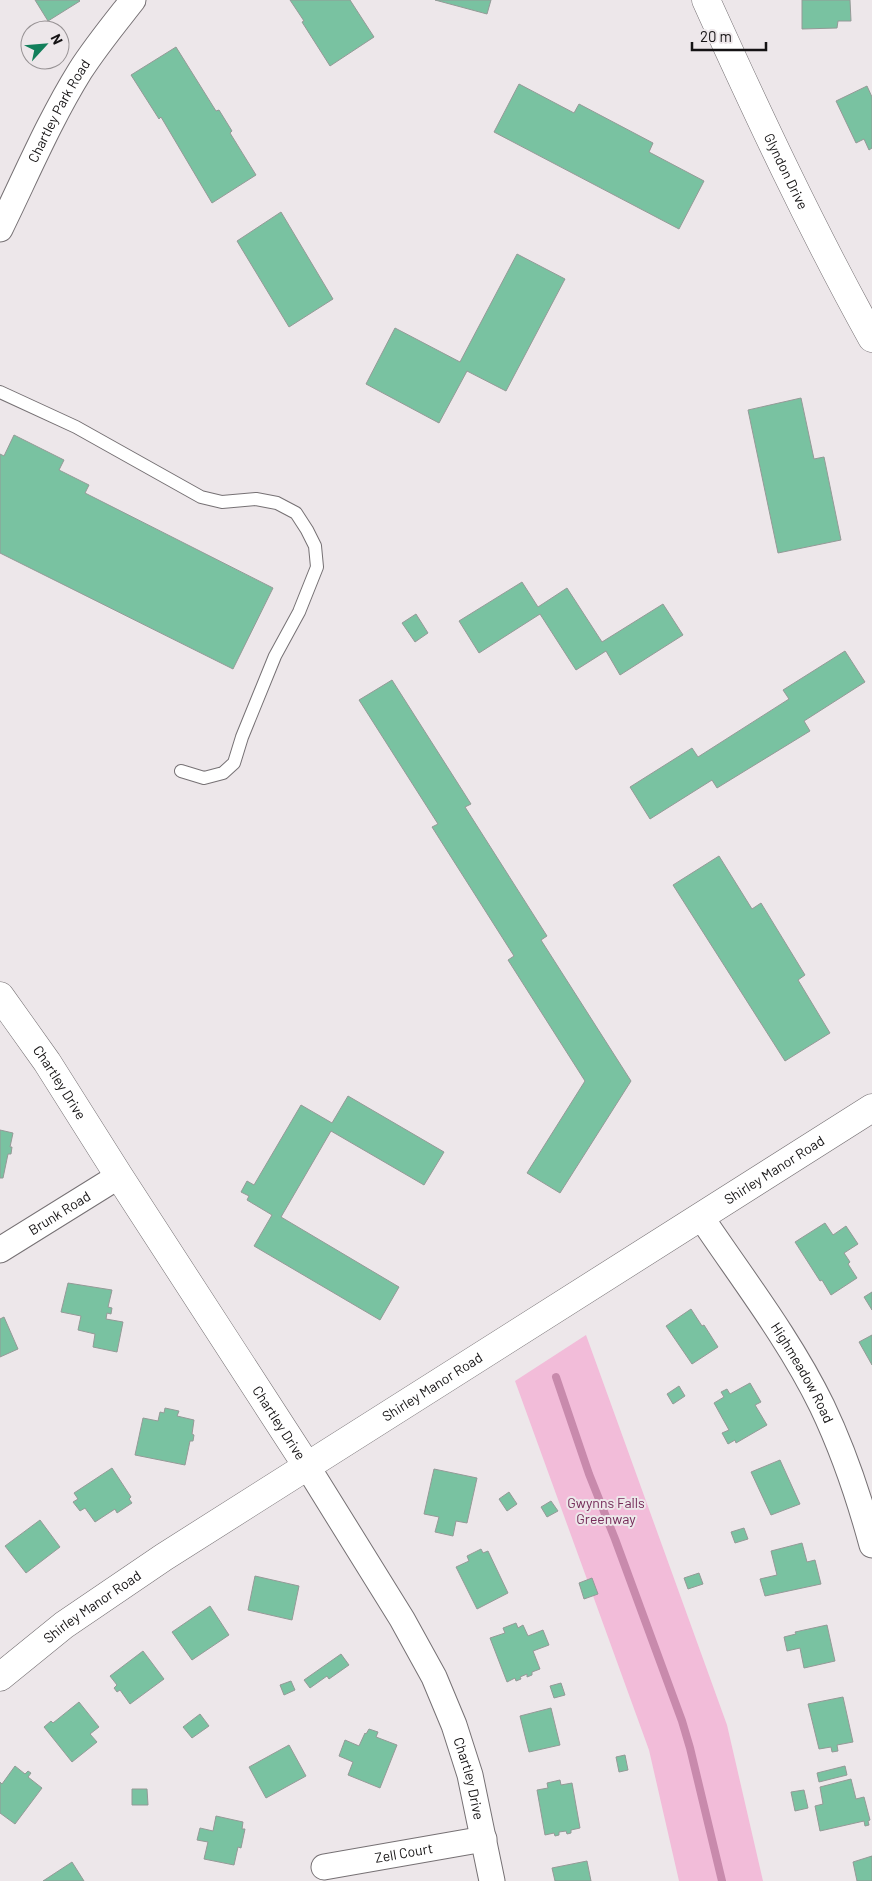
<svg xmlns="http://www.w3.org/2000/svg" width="872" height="1881" font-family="Barlow,sans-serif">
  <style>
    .green { fill: #f2bcd9 }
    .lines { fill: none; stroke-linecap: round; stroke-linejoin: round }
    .stream { stroke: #c88aac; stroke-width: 8 }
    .building { fill: #79c2a1; stroke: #949a97 }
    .service-casing { stroke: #767174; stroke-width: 14 }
    .minor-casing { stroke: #767174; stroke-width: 27 }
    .tertiary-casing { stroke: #767174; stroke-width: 29 }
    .service { stroke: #fff; stroke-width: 12 }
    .minor { stroke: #fff; stroke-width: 25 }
    .tertiary { stroke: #fff; stroke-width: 28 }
    .labels { text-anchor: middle; stroke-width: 4; stroke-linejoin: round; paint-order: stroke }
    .street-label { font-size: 14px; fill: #151314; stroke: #ede7ea }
    .park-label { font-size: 14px; fill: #742a58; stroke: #ede7ea }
  </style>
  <rect width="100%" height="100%" fill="#ede7ea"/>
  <path class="green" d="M586,1335L727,1725L763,1881H679L649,1750L515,1381Z"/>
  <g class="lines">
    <path class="stream" d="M556,1377L589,1474L615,1539L682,1721L690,1748L722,1881"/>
  </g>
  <path class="building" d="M35,0H79L80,1L48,21Z
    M290,0H350L374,37L330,66L302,22L304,21Z
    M435,0H491L487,14Z
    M802,0H850L851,21H838L837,28L802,29Z
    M176,47L216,111L219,110L232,131L230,133L256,175L212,203L161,117L159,119L131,75Z
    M519,84L574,113L579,104L653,143L649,152L704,181L679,229L494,132Z
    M867,86L872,97V148L869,150L864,139L856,143L836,101Z
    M281,212L333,299L289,327L237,241Z
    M517,254L565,279L506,391L467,371L439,423L366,384L395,328L460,362Z
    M801,398L814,459L824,457L841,540L778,553L748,410Z
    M14,435L64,460L59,470L89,485L85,493L273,588L233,669L0,553V454L4,456Z
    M522,582L538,607L567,588L602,642L663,604L683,635L620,675L606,651L576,670L540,614L479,653L459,621Z
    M416,614L428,633L415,642L402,623Z
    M845,651L865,682L804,721L810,731L717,788L712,780L650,819L630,787L692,748L698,757L789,699L783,690Z
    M392,680L471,804L465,807L547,936L541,940L631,1081L560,1193L527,1173L585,1081L508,960L514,956L432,827L438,824L359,700Z
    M719,856L752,909L761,903L805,975L798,980L830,1033L785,1061L673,885Z
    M348,1096L444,1152L424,1185L331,1131L281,1217L399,1287L380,1320L254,1246L272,1215L247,1200L249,1196L241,1192L247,1181L254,1185L301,1105L332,1123Z
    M0,1130L13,1133L10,1147H12L11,1154H8L3,1178H0Z
    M825,1223L833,1235L846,1226L858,1244L844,1253L850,1262L848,1264L857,1278L831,1295L822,1280L820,1281L795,1242Z
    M68,1283L112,1290L108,1307L112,1308L111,1314L107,1313L106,1319L123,1322L117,1352L93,1347L95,1334L78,1330L81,1316L61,1312Z
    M872,1292V1310L864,1297Z
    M691,1309L702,1326L704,1325L718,1347L692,1364L666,1326Z
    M4,1317L18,1349L0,1357V1319Z
    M872,1335V1365L859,1342Z
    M750,1383L761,1402L755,1405L767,1425L736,1443L735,1440L728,1444L722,1433L729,1430L714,1403L724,1397L721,1392L727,1389L730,1394Z
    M679,1386L685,1396L673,1404L667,1394Z
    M165,1408L179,1411L177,1416L194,1420L192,1434L194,1435L193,1441H190L185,1465L135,1455L143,1418L158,1421L160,1412L164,1413Z
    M780,1460L800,1504L771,1515L751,1472Z
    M112,1468L131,1497L129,1499L132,1503L117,1513L115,1509L95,1522L85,1508L80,1511L73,1502L78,1499L74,1493Z
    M434,1469L477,1478L467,1523L456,1521L453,1536L435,1532L439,1517L424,1514Z
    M509,1492L517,1504L507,1511L499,1499Z
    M551,1501L558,1511L547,1517L541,1507Z
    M40,1520L60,1547L26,1573L5,1546Z
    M744,1528L748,1539L735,1543L731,1532Z
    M802,1543L807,1562L815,1560L821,1584L765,1596L760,1579L777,1575L771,1551Z
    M481,1549L483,1553L488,1551L508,1593L477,1609L456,1567L469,1561L467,1556Z
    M699,1573L703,1584L688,1589L684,1578Z
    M255,1576L299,1586L292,1620L248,1610Z
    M592,1578L598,1594L584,1599L579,1583Z
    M210,1606L229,1635L192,1660L172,1632Z
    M516,1623L518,1628L523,1625L528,1636L543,1630L549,1645L533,1651L540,1669L532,1672V1675L527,1677V1674L520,1677L521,1679L516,1681L515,1678L507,1682L490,1638L505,1633L503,1628Z
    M827,1625L835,1661L804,1668L800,1648L787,1651L784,1637L796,1634L795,1632Z
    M143,1651L164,1679L130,1704L120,1690L117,1692L114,1688L117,1685L110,1676Z
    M341,1654L349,1665L329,1679L327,1676L310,1688L304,1680Z
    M291,1681L295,1690L284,1695L280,1685Z
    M561,1683L565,1695L554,1698L550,1686Z
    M843,1697L853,1742L837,1745L838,1751L832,1752L831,1747L819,1749L808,1704Z
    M79,1702L99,1727L90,1734L97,1742L72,1762L44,1727L51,1721L53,1723Z
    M551,1708L560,1745L529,1752L520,1716Z
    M200,1714L209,1726L192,1738L183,1727Z
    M369,1729L378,1732L376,1737L397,1745L380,1788L348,1775L353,1762L339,1756L345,1740L359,1746L365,1733L366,1734Z
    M289,1745L306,1776L266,1798L249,1767Z
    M625,1755L628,1770L619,1772L616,1757Z
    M15,1766L25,1774L28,1771L31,1773L28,1777L42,1788L15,1824L0,1813V1782L2,1784Z
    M845,1766L847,1775L819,1782L817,1773Z
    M851,1779L856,1799L864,1797L870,1820L868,1821L869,1825L865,1826L864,1821L820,1831L815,1806L823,1804L820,1787Z
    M560,1780L561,1785L572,1783L580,1828L571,1830V1833L567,1834L566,1831L559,1832V1835L555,1836L554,1833L545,1835L537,1790L548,1788L547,1783Z
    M132,1789H147L148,1805H132Z
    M804,1790L808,1808L795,1811L791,1792Z
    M216,1816L243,1822L242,1829H245L241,1848L238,1847L234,1865L204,1859L208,1842L197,1840L200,1828L213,1831Z
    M872,1856V1881H857L853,1862Z
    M587,1861L591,1881H555L552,1868Z
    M72,1862L84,1881H43Z"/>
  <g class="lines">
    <defs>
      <path id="service" d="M0,392L76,427L201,497L222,502L256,499L277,503L296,513L307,530L315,546L317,567L299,612L275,656L242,737L234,763L223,773L204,778L181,771"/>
      <g id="minor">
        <path id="s1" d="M0,229C26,176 49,121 80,71C96,46 115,23 133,0"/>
        <path id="s2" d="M701,1217C742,1278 790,1340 822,1406C843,1450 859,1497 872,1545"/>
        <path id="s3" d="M0,1250L119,1176"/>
        <path id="s4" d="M307,1466L402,1619L434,1677L454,1725L470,1775L492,1881"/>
        <path id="s5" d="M324,1867L484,1839"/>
      </g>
      <g id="tertiary">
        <path id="s6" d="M706,0C758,115 811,228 872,338"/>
        <path id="s7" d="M0,996L47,1062L119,1176L307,1466"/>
        <path id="s8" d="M0,1677L64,1625L164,1557L872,1108"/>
      </g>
    </defs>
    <use href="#service" class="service-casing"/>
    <use href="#minor" class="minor-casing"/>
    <use href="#tertiary" class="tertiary-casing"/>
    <use href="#service" class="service"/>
    <use href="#minor" class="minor"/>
    <use href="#tertiary" class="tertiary"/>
  </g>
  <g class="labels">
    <g class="street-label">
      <text dy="5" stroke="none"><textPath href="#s1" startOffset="132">Chartley Park Road</textPath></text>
      <text dy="5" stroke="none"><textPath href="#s6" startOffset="189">Glyndon Drive</textPath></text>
      <text dy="5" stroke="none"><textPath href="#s7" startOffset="105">Chartley Drive</textPath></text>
      <text dy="5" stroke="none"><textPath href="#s8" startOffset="926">Shirley Manor Road</textPath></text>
      <text dy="5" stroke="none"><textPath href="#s3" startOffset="70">Brunk Road</textPath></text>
      <text dy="5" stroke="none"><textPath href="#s2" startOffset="186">Highmeadow Road</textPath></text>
      <text dy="5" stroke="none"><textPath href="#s8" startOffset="521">Shirley Manor Road</textPath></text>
      <text dy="5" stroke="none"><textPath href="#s7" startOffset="510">Chartley Drive</textPath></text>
      <text dy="5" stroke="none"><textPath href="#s8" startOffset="116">Shirley Manor Road</textPath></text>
      <text dy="5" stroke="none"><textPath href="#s4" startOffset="354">Chartley Drive</textPath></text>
      <text dy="5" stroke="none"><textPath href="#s5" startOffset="81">Zell Court</textPath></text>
    </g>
    <g class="park-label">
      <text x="606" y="1508">Gwynns Falls<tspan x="606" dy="16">Greenway</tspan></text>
    </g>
  </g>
  <g transform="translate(45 45) rotate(64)"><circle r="24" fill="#ede7ea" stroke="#979294"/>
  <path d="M0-4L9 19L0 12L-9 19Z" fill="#127f5b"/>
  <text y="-8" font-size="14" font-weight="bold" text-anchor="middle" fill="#151314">N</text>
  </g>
  <path d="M692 42v8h74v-8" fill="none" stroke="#151314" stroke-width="2.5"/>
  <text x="700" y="42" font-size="15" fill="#151314" stroke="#ede7ea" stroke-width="4" paint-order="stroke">20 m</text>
</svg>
